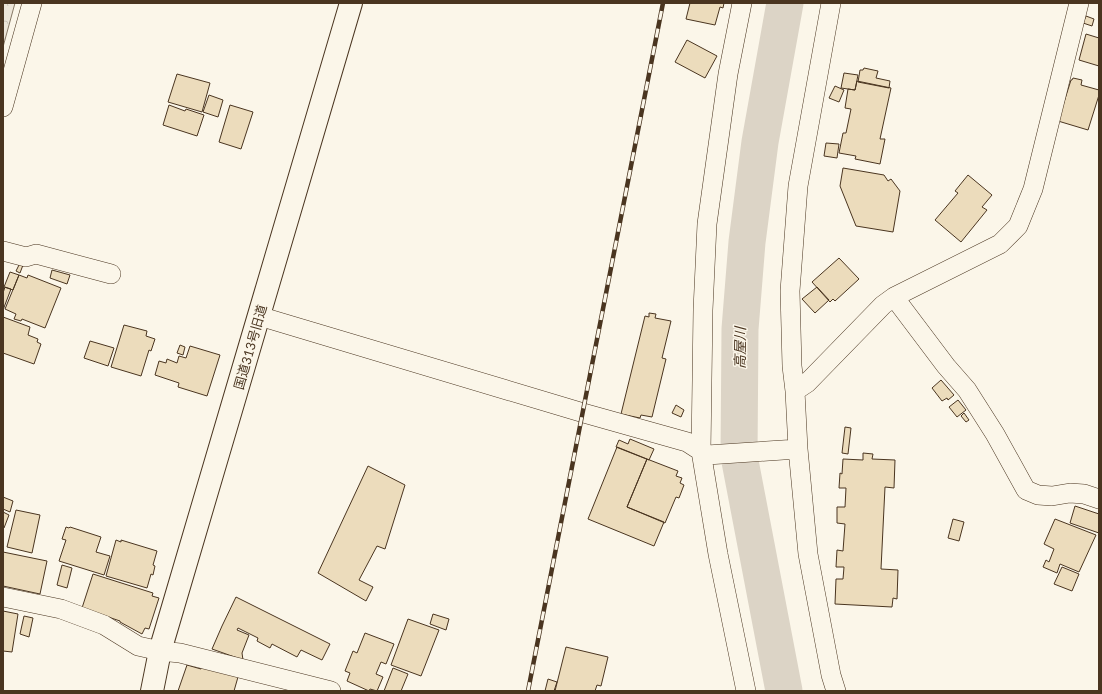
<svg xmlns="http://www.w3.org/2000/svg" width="1102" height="694" font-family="Lato,'Noto Sans JP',sans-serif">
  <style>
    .forest { fill: url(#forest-crowns); stroke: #887966 }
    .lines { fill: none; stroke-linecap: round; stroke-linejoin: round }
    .river { stroke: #dcd4c6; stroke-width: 37 }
    .building { fill: #ecdcbc; stroke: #4a3520 }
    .minor-casing { stroke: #4a3520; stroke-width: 20 }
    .tertiary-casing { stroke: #4a3520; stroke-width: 24 }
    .minor { stroke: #fbf6e9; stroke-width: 19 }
    .tertiary { stroke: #fbf6e9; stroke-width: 22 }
    .rail-casing { stroke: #4a3520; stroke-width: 4.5 }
    .rail { stroke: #fbf6e9; stroke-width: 3; stroke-dasharray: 9; stroke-linecap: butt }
    .labels { text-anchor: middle; stroke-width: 3; stroke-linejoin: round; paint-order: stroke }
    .street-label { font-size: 13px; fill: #4a3520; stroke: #fbf6e9 }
    .water-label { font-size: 14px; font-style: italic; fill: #4a3520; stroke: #fbf6e9 }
  </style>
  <defs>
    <pattern id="forest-crowns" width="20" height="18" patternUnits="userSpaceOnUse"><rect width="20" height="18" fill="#ede6d9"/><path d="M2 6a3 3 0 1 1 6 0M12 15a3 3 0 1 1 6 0" fill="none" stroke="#cdc6ba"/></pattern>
  </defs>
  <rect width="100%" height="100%" fill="#fbf6e9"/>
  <path class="forest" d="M3,3H15L3,47Z"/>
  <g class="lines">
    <path class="river" d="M784,691L739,456L740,329L747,242L760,142L785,3"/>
  </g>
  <path class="building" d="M690,3H724L723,8L720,7L715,25L686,19Z
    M1086,16L1094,19L1092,26L1083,23Z
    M1086,34L1099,38V66L1079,60Z
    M687,40L717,56L705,78L675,62Z
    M864,68L878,71L876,78L890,81L889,88L858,82L860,70H863Z
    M844,73L858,75L855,90L841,88Z
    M177,74L210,83L202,112L168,102Z
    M1073,78L1082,80L1081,85L1099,90V95L1088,130L1058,121L1071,80H1072Z
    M857,81L891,88L880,139H885L880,164L855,159L856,156L839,153L843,133H846L851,109L845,108L848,89L855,90Z
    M835,86L844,90L839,102L829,98Z
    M209,95L223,100L218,117L203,112Z
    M169,105L185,111L186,109L204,115L197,136L163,125Z
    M230,105L253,112L241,149L219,142Z
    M826,143L839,144L837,158L824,156Z
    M843,168L884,175L888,181L891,179L900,191L893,232L856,226L840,186Z
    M968,175L992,195L982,207L987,210L961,242L935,220L958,193L955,191Z
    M839,258L859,279L835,301L833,299L830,302L812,282Z
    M20,263L23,265L20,273L16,271Z
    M52,270L70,275L67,284L50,278Z
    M10,272L19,275L13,290L4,287Z
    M19,275L27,278L28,275L61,288L45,328L22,319L21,321L14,319L16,314L5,309Z
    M5,287L11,289L3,310V293Z
    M817,287L829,300L815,313L802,299Z
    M649,313L656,314L655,318L671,321L662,358L666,359L652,417L641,415L640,418L621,414L645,316L649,317Z
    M3,317L30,327L28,335L38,339L37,342L41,344L34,364L3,353Z
    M124,325L147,331L146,336L155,339L151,351L149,350L141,376L111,367Z
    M90,341L114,348L108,366L84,358Z
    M180,345L185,347L183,355L177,353Z
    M190,346L220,355L207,396L178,387L179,383L155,375L159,361L166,363L167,359L177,363L179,356L186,358Z
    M941,380L954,395L948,400L947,398L942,401L932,388Z
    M958,400L966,410L957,417L949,407Z
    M676,405L684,410L681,417L672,413Z
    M964,413L969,420L966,422L961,416Z
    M845,427L851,428L848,454L842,453Z
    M630,439L654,449L649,460L616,447L619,440L628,444Z
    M617,447L647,459L627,507L664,522L654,546L588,519Z
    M863,453L873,454L872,459L895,460L894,488L885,487L881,569L898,570L897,599L893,598L892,607L835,604L836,579H843L844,567H836L837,550L843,551L845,524L837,523V507H845L846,488H839L840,473L842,474L843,459L863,460Z
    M647,459L678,471L676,476L682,478L680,483L684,485L679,498L676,497L665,523L627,507Z
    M368,466L405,485L385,549L377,546L359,580L373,587L366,601L318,573Z
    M3,497L13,501L10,512L3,509Z
    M1075,506L1099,514V533L1070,523Z
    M16,510L40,515L32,553L7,547Z
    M3,512L9,515L4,528H3Z
    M953,519L964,522L959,541L948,538Z
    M1055,519L1096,535L1079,572L1060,564L1057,573L1043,567L1046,560L1049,562L1054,549L1044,544Z
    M66,527L69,528L70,527L101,537L96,552L110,556L104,575L59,561L66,540L62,539Z
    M116,540L121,542V540L157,551L153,565L155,566L153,575L151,574L147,588L106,576Z
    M3,552L47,561L40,594L3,586Z
    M62,565L72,568L67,588L57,585Z
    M1062,567L1079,574L1072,591L1054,584Z
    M93,574L153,593L152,596L159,598L149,629L145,628L142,634L120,622V621L82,608Z
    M236,597L330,644L322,660L301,650L297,657L272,644L270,648L257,641L258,638L238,628L237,630L249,635L242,653L243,660L212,649L222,626Z
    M3,611L18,614L12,652L3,651Z
    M433,614L449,619L446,630L430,624Z
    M24,616L33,618L29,637L20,634Z
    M408,619L439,630L421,676L391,665Z
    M365,633L394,644L386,664L381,662L376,674L383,677L377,691L370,689L369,691L347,681L350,673L345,671L353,651L357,653Z
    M566,647L608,657L601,686L597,685L595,691H555Z
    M187,665L201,669L202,666L238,677L234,691H178Z
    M393,668L408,674L401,691H384Z
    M548,679L557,682L554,691H545Z"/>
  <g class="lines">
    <defs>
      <path id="minor" d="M742,3L728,74L707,224L703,310L701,451L718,554L746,691
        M3,107L32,3
        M3,251L26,257L36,254L111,274
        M894,297L946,366L967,390L995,434L1026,490L1038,495L1052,496L1070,493L1084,494L1099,499
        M259,316L587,414L687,442L707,455L798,449L795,391L807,383L883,305L894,297L1000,244L1018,226L1033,189L1079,3
        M795,391L792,366L790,291L798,186L831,3
        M798,449L808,554L831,675L836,691
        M3,597L61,609L104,625L138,646L160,651L180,653L331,691"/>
      <path id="tertiary" d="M152,691L160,651L351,3"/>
    </defs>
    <use href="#minor" class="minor-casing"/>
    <use href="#tertiary" class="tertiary-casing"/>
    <use href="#minor" class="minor"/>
    <use href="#tertiary" class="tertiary"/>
    <defs>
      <path id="rail" d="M528,691L663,3"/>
    </defs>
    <use href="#rail" class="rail-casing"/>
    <use href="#rail" class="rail"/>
  </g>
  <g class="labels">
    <g class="street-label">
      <text transform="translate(250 347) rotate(-74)" y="5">国道313号旧道</text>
    </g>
    <g class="water-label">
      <text transform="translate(740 348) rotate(-89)" y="5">高屋川</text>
    </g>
  </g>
  <rect width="1102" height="694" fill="none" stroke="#4a3520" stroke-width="8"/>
</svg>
